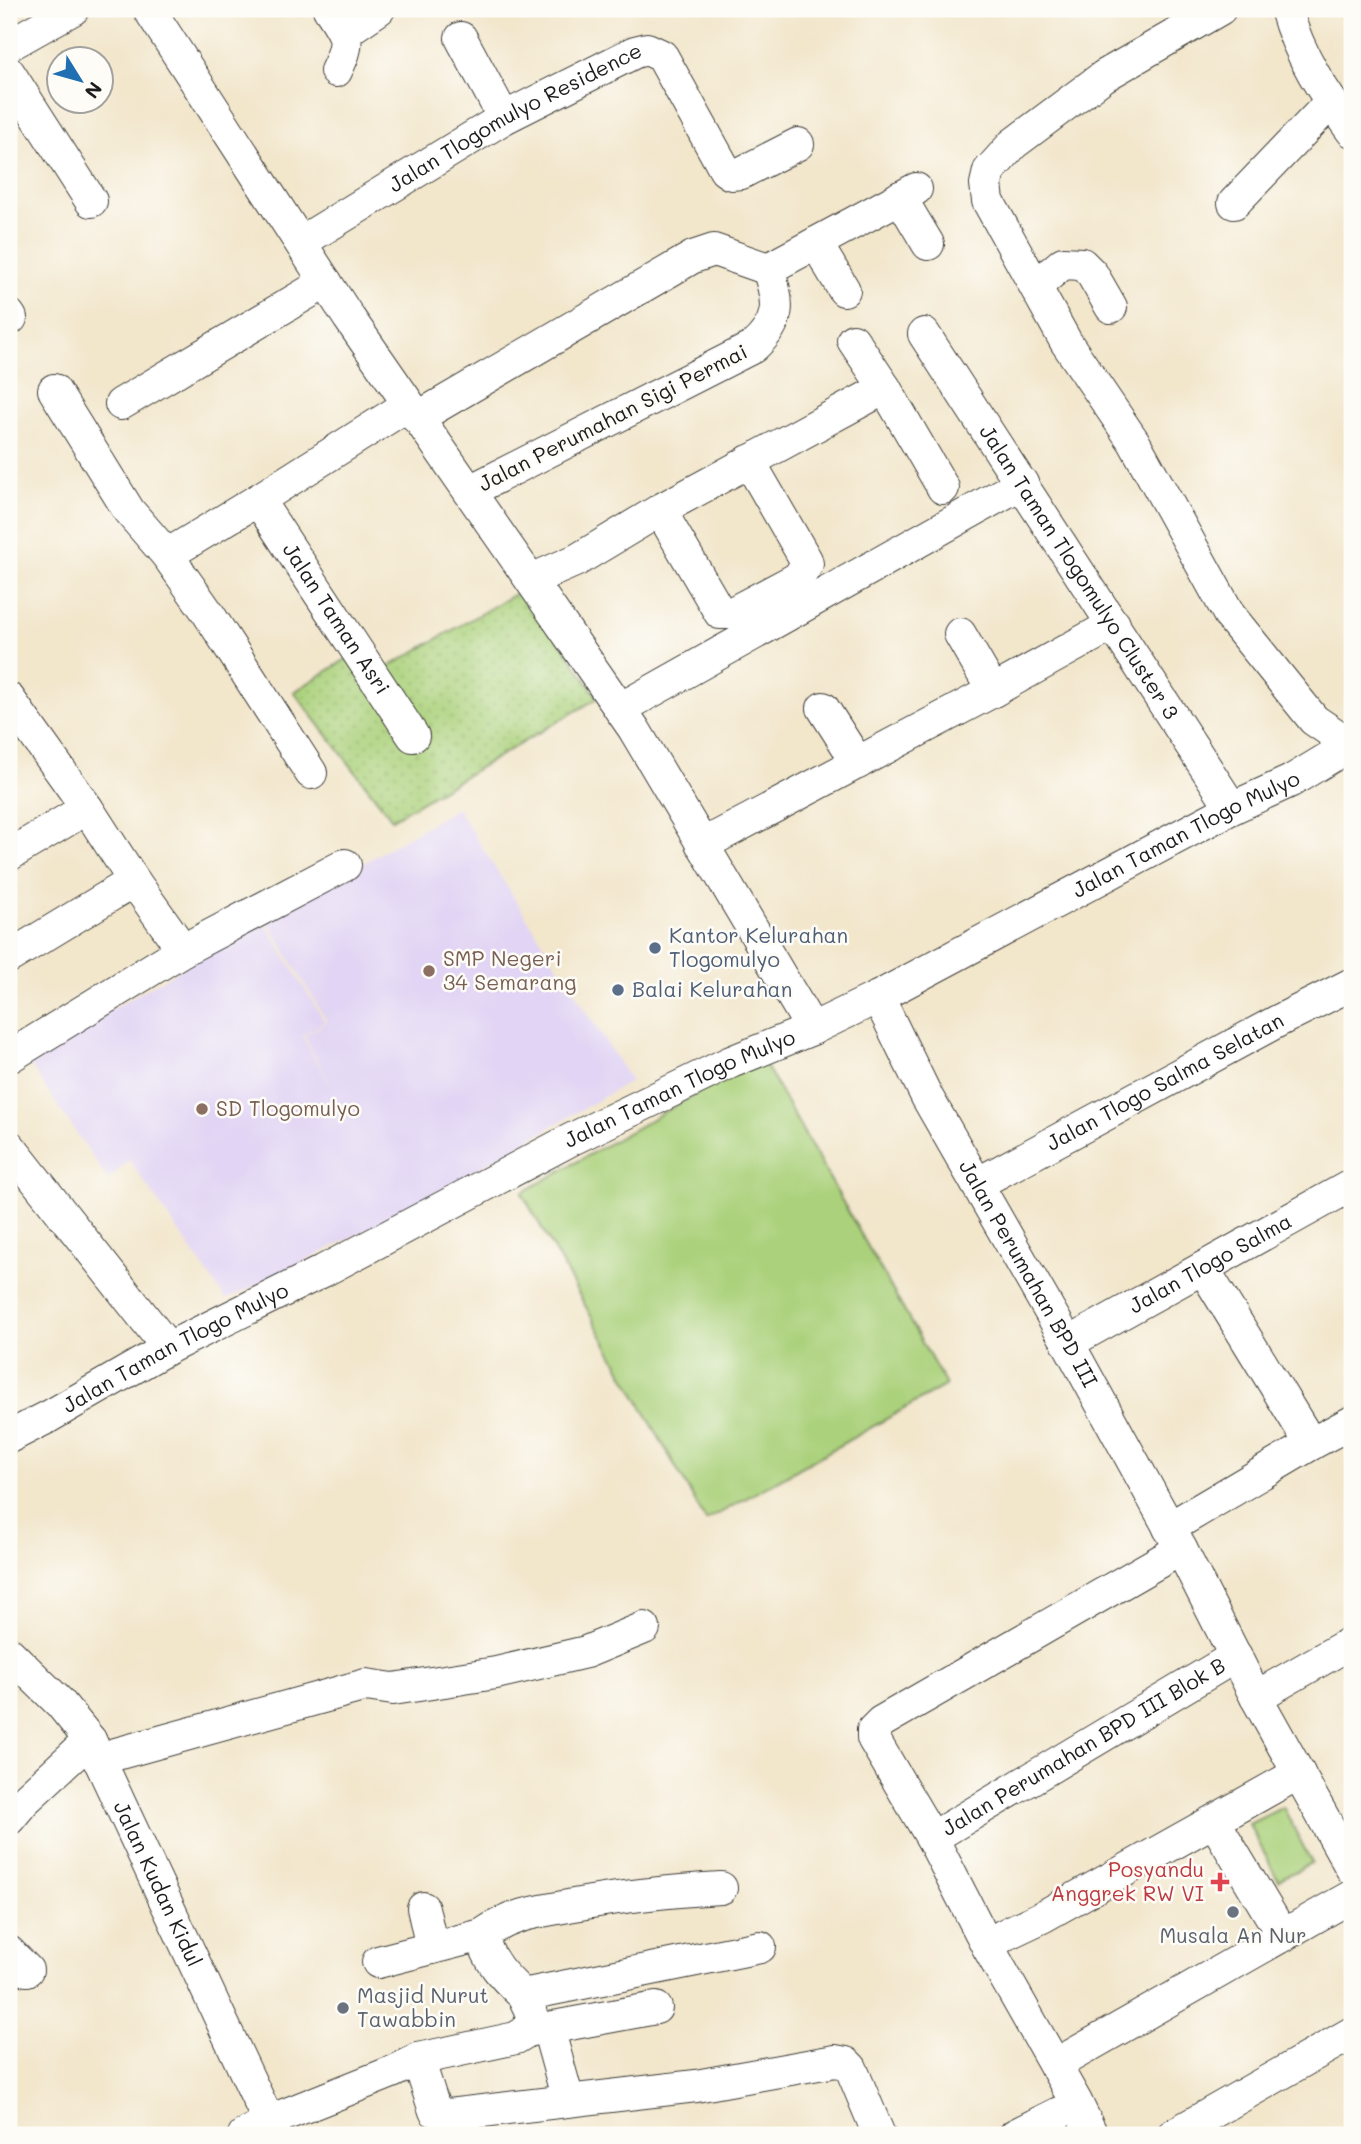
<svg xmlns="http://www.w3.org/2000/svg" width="1361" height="2144" font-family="Mali,sans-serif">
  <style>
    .built { fill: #e1d4f4 }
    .grass { fill: url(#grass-dots); stroke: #64764c; stroke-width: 2 }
    .pitch { fill: #abd17b; stroke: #64764c; stroke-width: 2 }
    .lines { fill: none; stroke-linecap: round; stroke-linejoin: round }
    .minor-casing { stroke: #3c3a36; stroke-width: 34 }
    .minor { stroke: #fff; stroke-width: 32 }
    .service-dot { fill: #5c6f8a; stroke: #fdfcf7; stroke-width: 2.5 }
    .education-dot { fill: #8d6e63; stroke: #fdfcf7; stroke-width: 2.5 }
    .health-dot { fill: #e0444e; stroke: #fdfcf7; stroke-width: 2.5 }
    .worship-dot { fill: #6b7280; stroke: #fdfcf7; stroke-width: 2.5 }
    .labels { text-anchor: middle; stroke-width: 5; stroke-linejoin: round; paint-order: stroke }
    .street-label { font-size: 21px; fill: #1c1c1c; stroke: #fdfcf7 }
    .service-label { font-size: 21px; fill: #4e5e75; stroke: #fdfcf7; text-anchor: start }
    .education-label { font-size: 21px; fill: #785e54; stroke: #fdfcf7; text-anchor: start }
    .health-label { font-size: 21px; fill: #be3a42; stroke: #fdfcf7; text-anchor: end }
    .worship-label { font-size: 21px; fill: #5b616d; stroke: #fdfcf7 }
  </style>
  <defs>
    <pattern id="grass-dots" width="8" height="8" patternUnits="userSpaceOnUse" patternTransform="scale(1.75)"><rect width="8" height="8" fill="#abd17b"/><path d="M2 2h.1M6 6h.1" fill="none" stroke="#93b36a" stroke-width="1.8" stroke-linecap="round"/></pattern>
  </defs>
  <rect width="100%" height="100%" fill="#fdfcf7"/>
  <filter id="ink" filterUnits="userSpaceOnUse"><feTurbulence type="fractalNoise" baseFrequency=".0143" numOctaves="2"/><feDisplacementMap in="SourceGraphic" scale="14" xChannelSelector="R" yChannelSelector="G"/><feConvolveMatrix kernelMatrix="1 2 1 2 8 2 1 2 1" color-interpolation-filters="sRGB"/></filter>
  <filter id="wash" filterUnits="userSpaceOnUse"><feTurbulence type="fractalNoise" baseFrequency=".00686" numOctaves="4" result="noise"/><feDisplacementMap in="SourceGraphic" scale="28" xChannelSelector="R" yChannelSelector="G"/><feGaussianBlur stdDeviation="1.57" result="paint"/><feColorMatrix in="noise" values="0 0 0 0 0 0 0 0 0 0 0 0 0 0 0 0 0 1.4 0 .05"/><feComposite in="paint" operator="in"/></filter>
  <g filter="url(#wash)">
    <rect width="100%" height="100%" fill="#f2e6cb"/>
    <path class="built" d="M457,808L631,1081L403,1212L226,1300L129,1160L108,1180L26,1059L264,921L325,1022L302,1036L337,1097L304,1036L327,1022L267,920Z"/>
    <path class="grass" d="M525,588L598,698L392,819L294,692L353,655L368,679Z"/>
    <path class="pitch" d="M761,1057L946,1385L706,1521L522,1193Z
      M1283,1807L1312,1863L1278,1880L1249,1824Z"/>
  </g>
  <g filter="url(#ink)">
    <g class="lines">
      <defs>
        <g id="minor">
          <path d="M149,9L349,318L634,729L812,1029"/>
          <path d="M329,9C348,37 351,40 336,71"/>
          <path d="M1220,9L1104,76L1013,144L989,171L986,184L988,201L1066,342L1134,442L1230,616L1314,720L1351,745"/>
          <path d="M1286,9C1299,56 1324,93 1352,131"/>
          <path d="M345,32L379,9"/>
          <path d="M461,38L504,118"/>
          <path d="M9,45L73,9"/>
          <path d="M9,73L91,201"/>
          <path d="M900,197L928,244"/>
          <path d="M1234,203L1330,103"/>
          <path id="s1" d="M301,242L504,118L635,52L647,49L662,56L725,170L731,174L741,173L798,144"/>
          <path d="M816,243L844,290"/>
          <path d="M768,269L916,189"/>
          <path d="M1036,286L1063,263L1082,264L1092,274L1111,307"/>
          <path d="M9,315L11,318"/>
          <path id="s2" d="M924,334L1232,808"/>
          <path d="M853,340L885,388L943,488"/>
          <path d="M54,390L129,511L167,555L208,613L311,773"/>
          <path d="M121,404L326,282"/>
          <path d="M417,418L693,257L714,250L768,269C780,303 781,322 753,347L470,491"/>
          <path id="s3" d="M258,500L413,736"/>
          <path d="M660,510L720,613H732L798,578L807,564L806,560L749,461"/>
          <path d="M167,555L258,500L408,405"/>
          <path d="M531,580L577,560L660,510L885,388"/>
          <path d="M960,634L993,691"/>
          <path d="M9,699L87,808"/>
          <path d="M823,708L858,763"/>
          <path d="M620,709L1022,483"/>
          <path d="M701,843L719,836L993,691L1114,624"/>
          <path d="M9,855L87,808L134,881L183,950L9,1057"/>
          <path d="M183,950L345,865"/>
          <path d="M9,957L134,881"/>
          <path id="s4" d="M878,997L927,1097L1068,1343L1181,1549L1256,1697L1352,1869"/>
          <path d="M9,1146L168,1348"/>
          <path id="s5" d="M977,1184L1278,1021L1352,984"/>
          <path d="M1203,1268L1311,1444"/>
          <path id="s6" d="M1068,1343L1352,1185"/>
          <path id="s7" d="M9,1437L50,1416L168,1348L323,1271L572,1139L731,1062L812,1029L878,997L1232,808L1291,781L1352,744"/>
          <path d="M1169,1528L1311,1444L1352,1422"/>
          <path d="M1181,1549L881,1722L873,1730V1738L932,1838L988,1947L1004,1935L1042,1917L1299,1773"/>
          <path id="s8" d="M9,1653L60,1703L90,1740L275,2135"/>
          <path d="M1256,1697L1352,1642"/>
          <path d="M98,1759L366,1685L393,1689L496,1673L586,1652L644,1628"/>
          <path d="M9,1819L24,1801L90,1740"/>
          <path d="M1214,1821L1283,1936"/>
          <path id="s9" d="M932,1838L1236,1656"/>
          <path d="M423,1908L432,1948"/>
          <path d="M988,1947L1076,2102L1092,2135"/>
          <path d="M9,1952L27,1970"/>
          <path d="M378,1962L482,1935"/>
          <path d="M523,1995C504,1977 488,1962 482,1935C514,1913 537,1912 574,1905C623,1896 671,1891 721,1888"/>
          <path d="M548,2028L656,2008"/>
          <path d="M529,2030L548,2028L568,2100"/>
          <path d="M418,2059L435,2111L448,2115L696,2086L835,2061L846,2063L851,2068L879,2135"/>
          <path d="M1055,2065L1352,1896"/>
          <path d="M244,2135L269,2121L392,2072L418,2059L516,2038L529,2030L532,2014L523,1995L760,1947"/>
          <path d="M1015,2135L1059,2113"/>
          <path d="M1173,2135L1352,2033"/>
        </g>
      </defs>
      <use href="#minor" class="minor-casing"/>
      <use href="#minor" class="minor"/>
    </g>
  </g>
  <g class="service-dot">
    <circle cx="655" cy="948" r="7"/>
    <circle cx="618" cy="990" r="7"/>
  </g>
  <g class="education-dot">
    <circle cx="429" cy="971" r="7"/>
    <circle cx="202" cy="1109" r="7"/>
  </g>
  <path class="health-dot" d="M1216.5 1871.5h7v7h7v7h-7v7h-7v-7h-7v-7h7z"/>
  <g class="worship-dot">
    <circle cx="1233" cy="1912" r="7"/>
    <circle cx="343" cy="2008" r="7"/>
  </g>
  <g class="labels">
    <g class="street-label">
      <text dy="7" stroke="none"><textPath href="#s1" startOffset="248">Jalan Tlogomulyo Residence</textPath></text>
      <text transform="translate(613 418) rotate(-27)" y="7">Jalan Perumahan Sigi Permai</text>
      <text dy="7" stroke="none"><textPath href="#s2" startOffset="284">Jalan Taman Tlogomulyo Cluster 3</textPath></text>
      <text dy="7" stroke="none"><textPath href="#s3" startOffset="142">Jalan Taman Asri</textPath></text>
      <text dy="7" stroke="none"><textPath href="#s7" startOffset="1323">Jalan Taman Tlogo Mulyo</textPath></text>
      <text dy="7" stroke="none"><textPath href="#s5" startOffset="214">Jalan Tlogo Salma Selatan</textPath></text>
      <text dy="7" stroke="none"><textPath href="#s7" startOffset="756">Jalan Taman Tlogo Mulyo</textPath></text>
      <text dy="7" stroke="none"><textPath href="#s6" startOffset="163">Jalan Tlogo Salma</textPath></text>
      <text dy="7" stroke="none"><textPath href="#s4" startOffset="315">Jalan Perumahan BPD III</textPath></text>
      <text dy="7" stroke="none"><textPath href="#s7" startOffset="189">Jalan Taman Tlogo Mulyo</textPath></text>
      <text dy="7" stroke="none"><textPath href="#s9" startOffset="177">Jalan Perumahan BPD III Blok B</textPath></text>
      <text dy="7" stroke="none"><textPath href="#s8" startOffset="278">Jalan Kudan Kidul</textPath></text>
    </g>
    <g class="service-label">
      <text x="669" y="943">Kantor Kelurahan<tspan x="669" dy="24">Tlogomulyo</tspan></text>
      <text x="632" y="997">Balai Kelurahan</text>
    </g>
    <g class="education-label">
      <text x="443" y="966">SMP Negeri<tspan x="443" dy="24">34 Semarang</tspan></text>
      <text x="216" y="1116">SD Tlogomulyo</text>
    </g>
    <g class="health-label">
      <text x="1204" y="1877">Posyandu<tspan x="1204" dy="24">Anggrek RW VI</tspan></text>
    </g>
    <g class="worship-label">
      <text x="1233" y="1943">Musala An Nur</text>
      <text x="357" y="2003" text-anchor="start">Masjid Nurut<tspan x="357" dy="24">Tawabbin</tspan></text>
    </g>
  </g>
  <rect width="1361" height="2144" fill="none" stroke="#fdfcf7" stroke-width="35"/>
  <g transform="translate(80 80) rotate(127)"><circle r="33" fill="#fdfcf7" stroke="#a3a29f" stroke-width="2"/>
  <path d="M0-5L12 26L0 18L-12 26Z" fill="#1f6fb2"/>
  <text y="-10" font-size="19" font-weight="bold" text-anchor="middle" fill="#1c1c1c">N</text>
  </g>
</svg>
